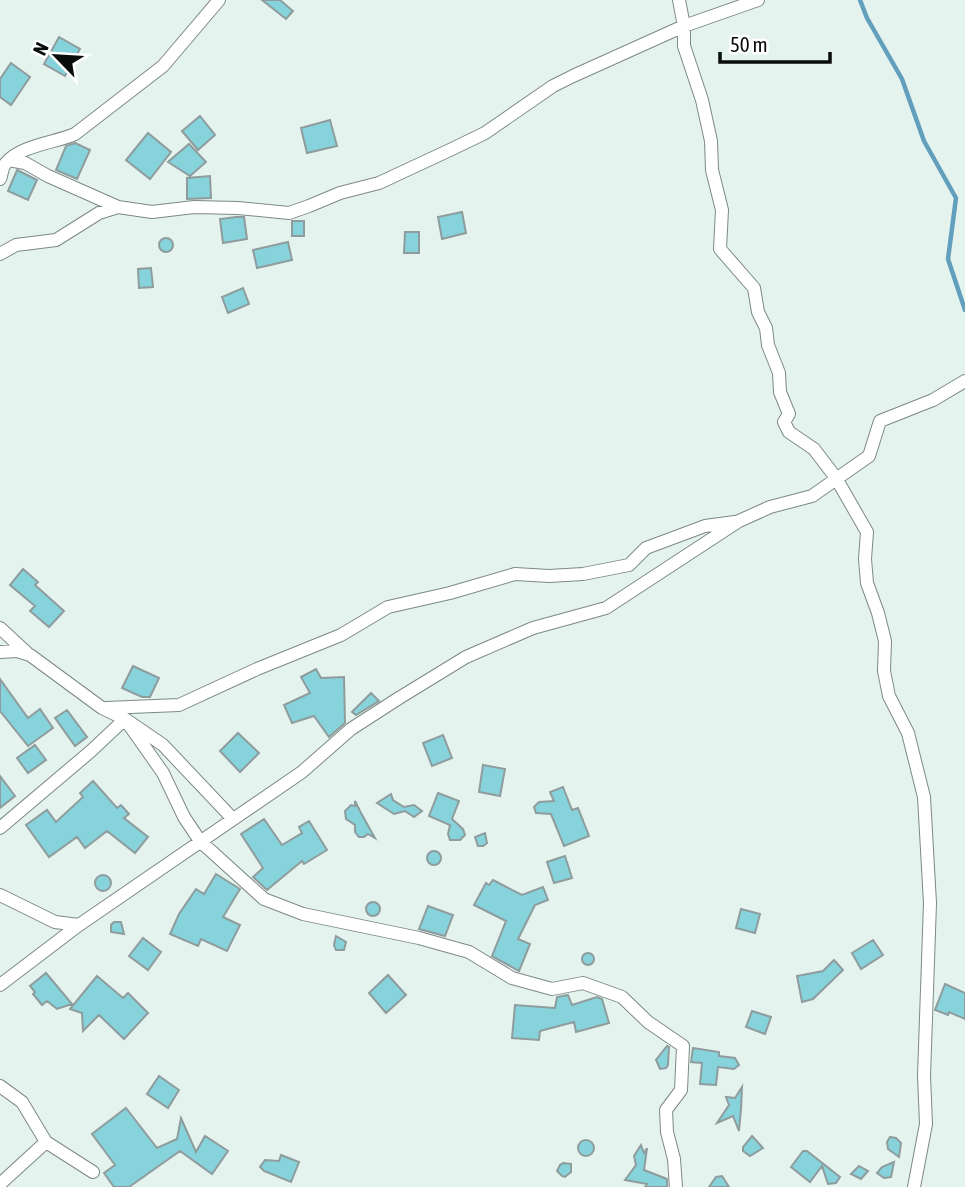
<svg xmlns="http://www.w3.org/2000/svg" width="965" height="1187" font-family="'Asap Condensed',sans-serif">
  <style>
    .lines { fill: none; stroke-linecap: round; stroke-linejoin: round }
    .stream { stroke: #619fbc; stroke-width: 4.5 }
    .building { fill: #87d3db; stroke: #8e9c9d; stroke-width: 2 }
    .minor-casing { stroke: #7d8986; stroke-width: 14 }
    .minor { stroke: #fff; stroke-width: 12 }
  </style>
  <rect width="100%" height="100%" fill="#e5f3ef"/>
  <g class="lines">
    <path class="stream" d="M860,0L867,18L902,79L924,141L956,198L948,259L965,310"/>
  </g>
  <path class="building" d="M262,0H280L293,11L286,19Z
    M59,37L80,49L65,76L44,64Z
    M11,63L30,77L11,105L0,97V79Z
    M200,116L215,135L198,150L182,131Z
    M330,120L337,146L307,153L301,128Z
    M148,133L171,152L150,179L126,160Z
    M75,143L90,150L77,179L56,170L66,146Z
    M189,144L206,162L190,176L168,162Z
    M17,170L37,180L28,200L8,191Z
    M210,176L211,198L187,199V178Z
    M462,212L466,233L442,239L438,217Z
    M236,217H244L247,239L223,243L220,219Z
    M292,221H304V236H292Z
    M405,232H419V253H404Z
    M159 245a7 7 0 1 1 14 0a7 7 0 1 1-14 0Z
    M288,242L292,260L257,268L253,250Z
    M151,268L153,287L139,288L138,269Z
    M243,288L249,304L228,313L222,297Z
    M23,569L38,582L35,585L64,611L49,627L30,611L35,606L10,585Z
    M133,666L159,678L150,697H142L122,688Z
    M316,669L321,678L344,677L345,723L329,737L314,716L292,723L284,705L310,693L301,677Z
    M0,679L28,718L40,709L53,728L28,746L0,711Z
    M371,693L379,701L356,715L352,712Z
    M67,710L87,737L75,746L55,718Z
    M238,733L259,753L240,772L220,751Z
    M443,735L452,758L432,766L423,743Z
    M35,745L46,760L28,773L17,758Z
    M483,765L505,769L500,796L479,792Z
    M0,776L15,796L0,808Z
    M93,781L117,808L121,805L129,814L124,818L148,837L135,853L107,831L85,848L77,837L49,857L26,825L47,810L56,822L83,797L80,793Z
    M563,787L572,810L578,808L589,836L564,846L551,814L536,813L534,807L539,802L554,801L550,792Z
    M438,793L459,801L452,819L463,829L465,835L460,840H450L448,834L450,825L429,816Z
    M391,794L393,800L404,807L414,805L422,811L414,817L405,811L394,814L377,803Z
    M355,801L361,813L375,838L368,834L364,837H359L355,832V825L346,819L345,811L351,805L355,806Z
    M264,819L282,845L302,833L299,827L309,821L327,850L304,864L302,861L267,890L253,877L263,868L241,834Z
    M485,833L487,843L483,846H478L475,837Z
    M427 858a7 7 0 1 1 14 0a7 7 0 1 1-14 0Z
    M565,856L572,878L554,883L547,862Z
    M216,874L240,889L223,917L240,925L227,951L201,939L198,946L170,934L179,914L196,889L204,894Z
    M95 883a8 8 0 1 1 16 0a8 8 0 1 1-16 0Z
    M493,880L522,895L543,887L548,900L535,905L518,939L530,944L519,971L492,956L506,921L474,905L486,883L489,885Z
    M366 909a7 7 0 1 1 14 0a7 7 0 1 1-14 0Z
    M428,906L453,915L445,936L419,929Z
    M741,909L760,914L755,933L736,928Z
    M114,922H121L124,934L111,932V925Z
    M336,936L346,942L344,950H336L334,945Z
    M143,938L161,952L148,970L129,956Z
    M873,940L883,955L861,969L852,953Z
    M582 959a6 6 0 1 1 12 0a6 6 0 1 1-12 0Z
    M834,960L843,970L813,999L802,1002L797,976L823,971Z
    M46,973L72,1004L57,1009L47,1001L42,1005L33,994L35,992L30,986Z
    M388,975L406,995L386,1013L369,993Z
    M97,976L123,998L128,993L148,1013L124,1039L99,1015L83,1031L82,1013L70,1009Z
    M945,984L965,993V1019L949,1012L948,1015L935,1010Z
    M568,995L572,1005L597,997L602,999L609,1023L576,1032L574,1022L540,1031L539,1040L512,1038L515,1005L555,1008L557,997Z
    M752,1011L771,1017L765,1034L746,1027Z
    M667,1046L669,1047L668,1065L666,1068L660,1069L656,1060Z
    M693,1048L719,1052V1056L735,1058L739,1065L734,1069L718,1067L716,1085L700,1084L702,1063L691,1062Z
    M159,1076L179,1090L168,1108L147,1094Z
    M742,1087L741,1109L739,1131L733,1116L717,1123L729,1105L726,1097L735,1098Z
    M126,1108L157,1148L177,1139L181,1118L196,1152L205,1136L228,1151L212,1174L180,1151L129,1187H114L104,1173L115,1165L92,1134Z
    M752,1136L763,1148L750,1156L743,1151V1147Z
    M890,1137L896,1138L901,1143L899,1157L888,1149L887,1142Z
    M578 1148a8 8 0 1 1 16 0a8 8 0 1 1-16 0Z
    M641,1145L644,1153L647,1148L644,1170L667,1179V1187H645L647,1184L625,1180L636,1165L634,1156Z
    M803,1151H807L840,1177L836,1183L828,1184L822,1166L810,1182L791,1167Z
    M281,1155L299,1162L291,1182L264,1171L260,1167L265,1160L279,1161Z
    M894,1162L891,1177L884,1178L877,1173L882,1167Z
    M563,1163L571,1164V1172L565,1177L562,1176L557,1171L560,1165Z
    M859,1166L868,1171L861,1179L851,1174Z
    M722,1176L729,1187H709L716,1177Z"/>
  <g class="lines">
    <defs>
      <path id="minor" d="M679,0L684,26V46L702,100L711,141L712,170L722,210L720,249L754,288L758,312L766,328L768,345L779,373L780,392L789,414L784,422L789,432L814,449L836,478L867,532L865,559L867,583L878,613L885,641L884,671L889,696L908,733L924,797L930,903L924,1076L926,1124L914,1187
        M9,160L25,163L48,176L118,207
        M0,179C2,174 2,167 6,163C21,145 55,143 75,134L163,66L219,0
        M0,254L16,245L56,240L99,213L118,207L152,212L194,207L238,208L289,213L309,206L340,193L379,183L452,149L485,133L553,86L573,76L684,26L758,0
        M0,628L27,653
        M0,652L17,651L30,655L102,708L125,719L163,773L184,817L200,841L264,899L303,914L419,938L469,952L512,978L552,989L583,983L622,997L648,1022L683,1046L681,1090L666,1110L667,1132L674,1159L676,1187
        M106,708L179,705L257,669L341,635L388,607L450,593L515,574L549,576L583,574L629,565L646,548L705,526L735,522
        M0,828L91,751L125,719L163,745L233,819
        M0,895L55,922L79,925
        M0,985L79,925L302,772L351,729L399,698L466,657L533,628L606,608L739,521L770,507L812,496L869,456L880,421L933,400L965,381
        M0,1086L22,1102L46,1142L93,1172
        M0,1184L46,1142"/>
    </defs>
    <use href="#minor" class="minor-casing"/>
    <use href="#minor" class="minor"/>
  </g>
  <g transform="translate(56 56) rotate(295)" stroke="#ffffff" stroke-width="5" paint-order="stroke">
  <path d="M0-5L12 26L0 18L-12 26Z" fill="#080d0c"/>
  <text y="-10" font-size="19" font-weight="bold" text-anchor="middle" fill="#080d0c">N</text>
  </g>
  <path d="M720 52v10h110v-10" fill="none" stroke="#080d0c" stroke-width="3.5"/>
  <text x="730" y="52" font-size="21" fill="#080d0c" stroke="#ffffff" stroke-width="5" paint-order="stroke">50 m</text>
</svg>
